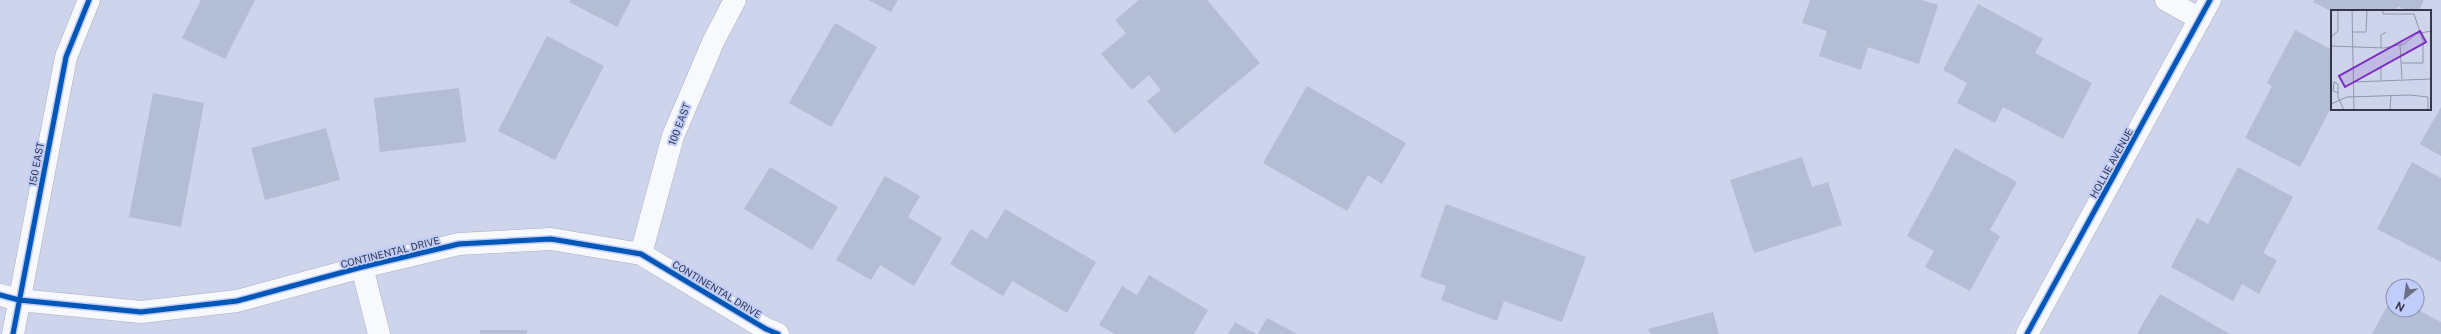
<svg xmlns="http://www.w3.org/2000/svg" width="2441" height="334" font-family="'Public Sans',sans-serif">
  <style>
    .building { fill: #b3bed4 }
    .lines { fill: none; stroke-linecap: round; stroke-linejoin: round }
    .minor-casing { stroke: #aaafc2; stroke-width: 23 }
    .minor { stroke: #f8f9fc; stroke-width: 22 }
    .cycleway-casing { stroke: #c0ccf9; stroke-width: 8 }
    .cycleway { stroke: #0057b8; stroke-width: 5 }
    .labels { text-anchor: middle; stroke-width: 4; stroke-linejoin: round; paint-order: stroke }
    .street-label { font-size: 10px; fill: #34384a; stroke: #c0ccf9 }
    .inset-road { fill: none; stroke: #9096ab; stroke-width: 1 }
    .view { fill: #7b2cbf; fill-opacity: 0.15; stroke: #7b2cbf; stroke-width: 2 }
    .inset-edge { fill: none; stroke: #34384a; stroke-width: 2 }
  </style>
  <rect width="100%" height="100%" fill="#cdd4ec"/>
  <path class="building" d="M201,0H255L225,59L182,38Z
    M570,0H631L617,27L569,2Z
    M868,0H898L891,12Z
    M1139,0H1207L1260,63L1175,134L1147,101L1161,90L1149,75L1132,90L1101,54L1126,33L1115,20Z
    M1810,0H1921L1938,5L1919,64L1868,47L1861,70L1819,56L1827,31L1802,23Z
    M2314,0H2424L2419,11H2407L2398,6L2396,11H2331L2313,2Z
    M1978,4L2043,39L2035,53L2092,83L2063,139L2003,107L1995,123L1957,103L1967,83L1943,70Z
    M835,23L877,47L831,127L789,103Z
    M2295,30L2332,50V106L2300,167L2245,138L2272,86L2267,83Z
    M547,36L604,66L555,160L498,131Z
    M1307,86L1406,143L1382,184L1368,175L1347,211L1263,163Z
    M459,88L466,142L380,152L374,98Z
    M153,93L204,103L181,227L129,217Z
    M2441,107V156L2420,144Z
    M326,128L340,180L265,200L251,148Z
    M1955,148L2017,182L1990,230L2000,236L1970,291L1925,267L1934,251L1907,236Z
    M1802,157L1812,187L1828,182L1842,225L1754,253L1730,180Z
    M2412,162L2441,178V262L2377,229Z
    M770,167L838,207L812,250L744,209Z
    M2238,167L2293,197L2263,253L2277,260L2259,294L2242,284L2233,301L2171,267L2197,218L2208,224Z
    M885,176L920,196L908,217L942,238L914,286L880,265L871,280L836,260Z
    M1446,204L1586,257L1562,322L1504,301L1497,321L1441,300L1446,286L1420,277Z
    M1005,209L1096,262L1067,313L1012,281L1003,296L950,264L971,229L987,239Z
    M1149,275L1208,310L1194,334H1115L1099,325L1122,286L1137,295Z
    M2160,294L2230,334H2137Z
    M2393,295V310H2418L2441,322V334H2372Z
    M1713,312L1719,334H1650L1648,329Z
    M1267,318L1297,334H1258Z
    M1235,322L1256,334H1228Z
    M480,330H527V334H480Z"/>
  <g class="lines">
    <defs>
      <path id="minor" d="M2166,0L2200,19
        M641,254L673,136L714,40L735,0
        M362,267L379,334
        M0,295L19,300L141,312L237,301L362,267L459,244L551,239L641,254L766,329L778,334
        M13,334L66,57L89,0
        M2027,334L2210,0"/>
    </defs>
    <use href="#minor" class="minor-casing"/>
    <use href="#minor" class="minor"/>
    <defs>
      <path id="cycleway" d="M0,295L19,300L141,312L237,301L362,267L459,244L551,239L641,254L766,329L778,334
        M13,334L66,57L89,0
        M2027,334L2210,0"/>
    </defs>
    <use href="#cycleway" class="cycleway-casing"/>
    <use href="#cycleway" class="cycleway"/>
  </g>
  <g class="labels">
    <g class="street-label">
      <text transform="translate(679 124) rotate(-69)" y="4">100 EAST</text>
      <text transform="translate(2111 163) rotate(-61)" y="4">HOLLIE AVENUE</text>
      <text transform="translate(36 164) rotate(-79)" y="4">150 EAST</text>
      <text transform="translate(390 252) rotate(-14)" y="4">CONTINENTAL DRIVE</text>
      <text transform="translate(717 289) rotate(31)" y="4">CONTINENTAL DRIVE</text>
    </g>
  </g>
  <g transform="translate(2331 10)">
    <rect width="100" height="100" fill="#cdd4ec"/>
    <path class="inset-road" d="M21,0L23,100M52,0V4H83L92,31V53H71M21,22H35L36,0M0,27L7,21V0M69,35L71,69M0,36L53,38L73,34L85,24L100,21M50,38V25L55,22M50,57V70M22,72L100,69M7,83L2,81L3,72L7,74V87L13,100M0,94L16,87L79,85L97,87V100M59,100L60,85"/>
    <path class="view" d="M89,21L95,32L14,77L8,66Z"/>
    <rect width="100" height="100" class="inset-edge"/>
  </g>
  <g transform="translate(2405 298) rotate(209)"><circle r="19" fill="#c0ccf9" stroke="#8891b3"/>
  <path d="M0-3L7 15L0 10L-7 15Z" fill="#6a6f83"/>
  <text y="-6" font-size="11" font-weight="bold" text-anchor="middle" fill="#34384a">N</text>
  </g>
</svg>
